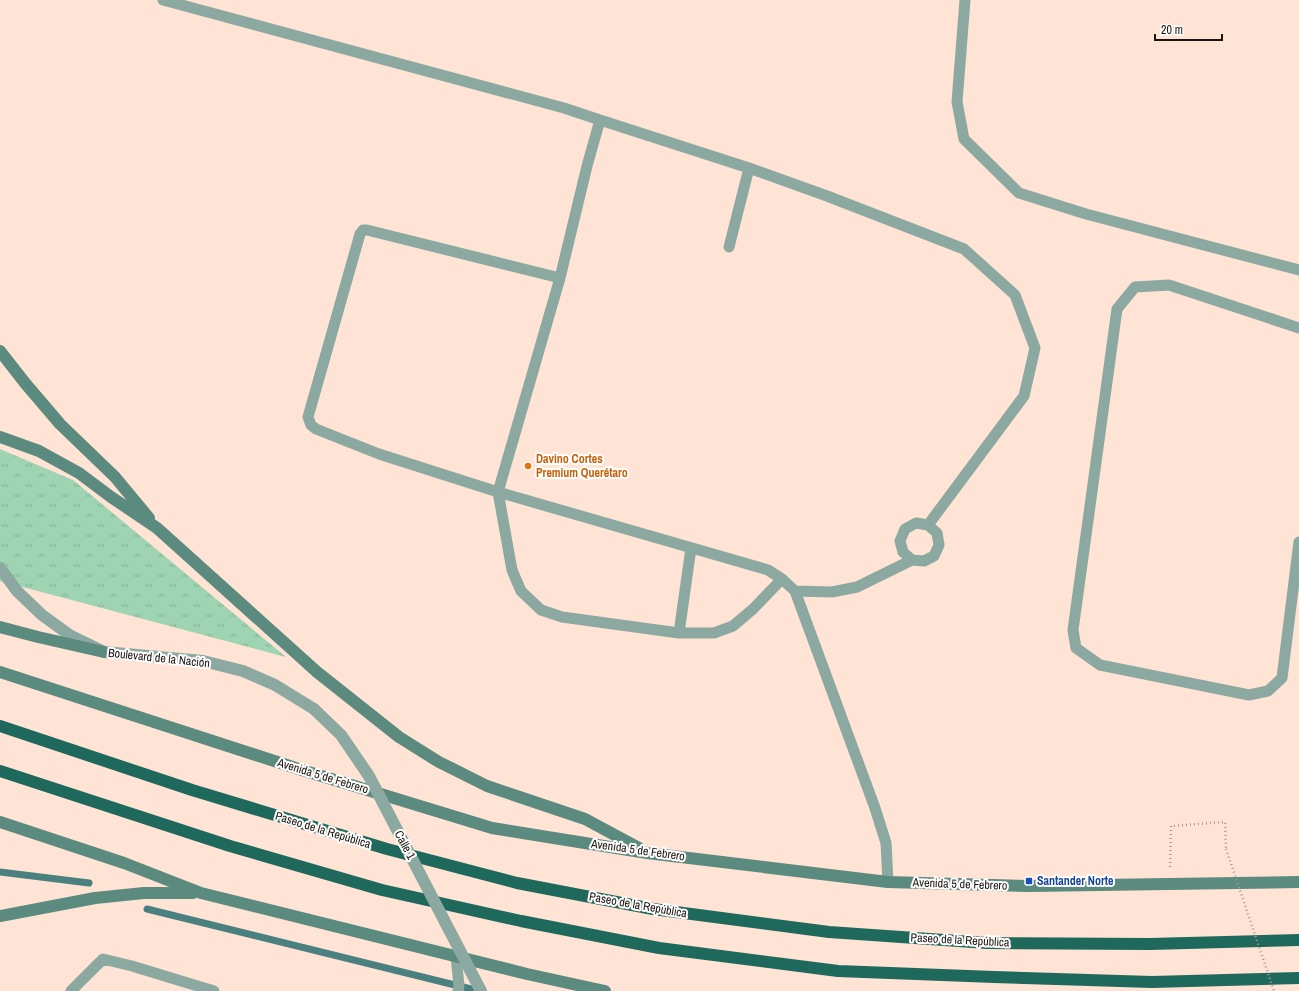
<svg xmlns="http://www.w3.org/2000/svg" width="1299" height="991" font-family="'Archivo Narrow',sans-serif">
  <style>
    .park { fill: url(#park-tufts) }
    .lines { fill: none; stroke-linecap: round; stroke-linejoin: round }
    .stream { stroke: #4a807f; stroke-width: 7 }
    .path { stroke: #ae998e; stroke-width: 2.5; stroke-dasharray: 1 3; stroke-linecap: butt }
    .service { stroke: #8ba9a1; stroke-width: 11 }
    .minor { stroke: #8ba9a1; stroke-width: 12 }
    .secondary { stroke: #5b8a7e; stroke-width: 12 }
    .trunk { stroke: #1e695c; stroke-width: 12 }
    .path-bridge { stroke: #ae998e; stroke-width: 2.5; stroke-dasharray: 1 3; stroke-linecap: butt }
    .minor-bridge { stroke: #8ba9a1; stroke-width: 12 }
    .food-dot { fill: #e8710a; stroke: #fff; stroke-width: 1.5 }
    .transit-dot { fill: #1a4fb4; stroke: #fff; stroke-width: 1.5 }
    .labels { text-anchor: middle; stroke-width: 4; stroke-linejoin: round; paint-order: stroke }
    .food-label { font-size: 12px; font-weight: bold; fill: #c56008; stroke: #fff; text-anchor: start }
    .street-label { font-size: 12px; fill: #1b120d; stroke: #fff }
    .transit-label { font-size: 12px; font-weight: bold; fill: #164399; stroke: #fff; text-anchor: start }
  </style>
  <defs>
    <pattern id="park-tufts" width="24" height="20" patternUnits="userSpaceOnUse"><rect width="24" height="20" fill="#9ed4b1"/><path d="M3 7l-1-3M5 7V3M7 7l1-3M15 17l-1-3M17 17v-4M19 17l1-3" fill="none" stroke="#88b597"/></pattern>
  </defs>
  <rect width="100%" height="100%" fill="#ffe3d5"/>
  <path class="park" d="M0,449L73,480L286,657L0,581Z"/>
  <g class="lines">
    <path class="stream" d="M0,872L89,883
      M147,909L479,991"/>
    <path class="path" d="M1170,867L1171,826L1225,822L1226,849"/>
    <path class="service" d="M163,0L564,108L600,120L587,166L560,278L498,492L768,570L782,579L795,591L875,808L886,843L888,882
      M965,0L957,102L964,139L1019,193L1086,214L1299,270
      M600,120L749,168L729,247
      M749,168L827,196L964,249L1015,295L1035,348L1024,396L928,525
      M560,278L367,230H363L360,234L308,417L311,425L316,429L379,454L498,492L512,570L521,591L541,610L562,617L679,633H714L733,626L753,609L782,579
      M1299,328L1169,285L1135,287L1117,309L1073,630L1076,648L1100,665L1249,695L1268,691L1282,678L1299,542
      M795,591L832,592L857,587L912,560L924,561L934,556L939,545L937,533L928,525L916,523L905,529L900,541L903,552L912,560
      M679,633L691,548
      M456,956L459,986L458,991
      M71,991L103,959L132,966L214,991"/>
    <path class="minor" d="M0,568L17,591L42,615L71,636L104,652L203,661L243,671L275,685L314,709"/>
    <path class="secondary" d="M0,351L25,383L60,424L115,477L149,518
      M0,437L39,451L79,473L111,497L157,528L317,672L399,737L439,762L487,786L585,819L639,848
      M0,627L38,637L104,652
      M0,672L302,770L492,828L647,853L888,882L1029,886L1299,882
      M0,822L124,863L201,893L527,974L605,991
      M0,916L95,898L144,893H193"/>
    <path class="trunk" d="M0,726L192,790L387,849L517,883L653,909L829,932L987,943L1150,944L1299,940
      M0,771L230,846L382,890L521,921L659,948L838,971L994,977L1152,982L1299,978"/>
    <path class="path-bridge" d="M1226,849L1274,991"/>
    <path class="minor-bridge" d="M314,709L341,735L369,776L481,991"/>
  </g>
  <circle class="food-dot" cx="528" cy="466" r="4"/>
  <rect class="transit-dot" x="1025" y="877" width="8" height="8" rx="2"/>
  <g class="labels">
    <g class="food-label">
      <text x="536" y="463">Davino Cortes<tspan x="536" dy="14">Premium Querétaro</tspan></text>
    </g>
    <g class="street-label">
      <text transform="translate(159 658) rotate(6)" y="4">Boulevard de la Nación</text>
      <text transform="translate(323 776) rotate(17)" y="4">Avenida 5 de Febrero</text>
      <text transform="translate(323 830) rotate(17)" y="4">Paseo de la República</text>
      <text transform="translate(405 845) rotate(62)" y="4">Calle 1</text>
      <text transform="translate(638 850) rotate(8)" y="4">Avenida 5 de Febrero</text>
      <text transform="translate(960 884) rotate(2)" y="4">Avenida 5 de Febrero</text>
      <text transform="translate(638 905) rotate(10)" y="4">Paseo de la República</text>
      <text transform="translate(960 940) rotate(3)" y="4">Paseo de la República</text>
    </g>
    <g class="transit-label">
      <text x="1037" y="885">Santander Norte</text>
    </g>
  </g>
  <path d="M1155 34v6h67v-6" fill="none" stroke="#1b120d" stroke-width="2"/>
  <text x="1161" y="34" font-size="12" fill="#1b120d" stroke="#ffffff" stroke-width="3" paint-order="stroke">20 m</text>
</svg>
